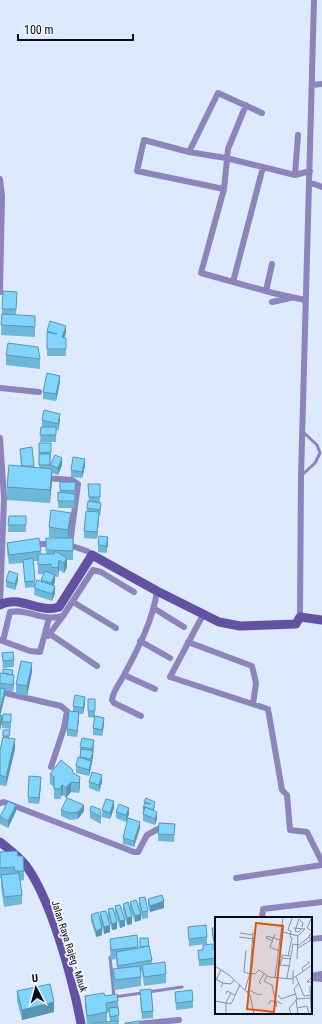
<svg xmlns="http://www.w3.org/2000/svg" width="322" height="1024" font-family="'Roboto Condensed',sans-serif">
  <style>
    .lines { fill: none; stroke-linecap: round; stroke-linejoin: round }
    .lane { stroke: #8c84bb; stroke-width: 3 }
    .street { stroke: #8c84bb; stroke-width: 6 }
    .secondary { stroke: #6352a2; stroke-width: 9 }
    .wall { fill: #6fb7d9; fill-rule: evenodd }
    .shaded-wall { fill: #5a95b0 }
    .building { fill: #81d5fc; stroke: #5a95b0 }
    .labels { text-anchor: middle; stroke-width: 4; stroke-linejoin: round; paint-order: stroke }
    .street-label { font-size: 10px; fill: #070c16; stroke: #f2f6fc }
    .inset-road { fill: none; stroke: #8791a0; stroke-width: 1 }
    .view { fill: #dd550c; fill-opacity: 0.15; stroke: #dd550c; stroke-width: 2 }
    .inset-edge { fill: none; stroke: #070c16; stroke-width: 2 }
  </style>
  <rect width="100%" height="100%" fill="#dde9fc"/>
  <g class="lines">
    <path class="lane" d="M302,475L315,463L320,453L317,445L302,431
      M110,957L114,997
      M148,992L182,987
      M114,997L142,993"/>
    <path class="street" d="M312,85L322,84
      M246,105L228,149L224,189L201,273L273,293L305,300
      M189,152L218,93L262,113
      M295,175L298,135
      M0,179L2,196L0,292
      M309,182L322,187
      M224,189L137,171L144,140L189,152L226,158L295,175L310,171
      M233,282L263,167
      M266,291L272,264
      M272,302L290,298
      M0,388L39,392
      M0,438L4,498L0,604
      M45,478L72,480L78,484L70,544
      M32,544H53
      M66,544L87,551L92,555
      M73,602L116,628
      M155,609L184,627
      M204,613L170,677L268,709L282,790L287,795L290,830L307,832L322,862
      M300,617L301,477L314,0
      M50,634L97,666
      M48,636L63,616
      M0,640L30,651L40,652L49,618
      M3,641L10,612C28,608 42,622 63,616L93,570L101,572L134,592
      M140,641L170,658
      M188,642L252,666L256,683L253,704
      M124,675L155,689
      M0,692L61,706L67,711L64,728L51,767
      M141,716L114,703L112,700C113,691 120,683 124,675C138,649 153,620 157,591
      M0,803L4,802L134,852H138L147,835L158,829
      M236,878L322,865
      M262,918L263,909L322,902
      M311,939L322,938
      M311,976L322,974
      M311,978L322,979
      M137,1024L179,1020"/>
    <path class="secondary" d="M0,605C17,594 41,614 59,607L92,555L157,591L219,622L240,626L296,624L300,617L322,620
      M0,842C10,850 20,857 27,867C52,902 73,981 81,1024"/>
  </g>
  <path class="wall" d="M17,299L16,315L35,325V337L1,335L2,309Z
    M47,331L66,333L64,337L66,338V356H47Z
    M6,355L40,359V369L6,365Z
    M60,382L56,401L43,399V392Z
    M42,420H60L58,431L56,430V442H40L41,427H42Z
    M39,443H51V459H50V468V465H62L58,475L52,473V481L50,503L7,500V487L21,466L20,449L32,447L34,467L39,468Z
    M85,466L82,478L71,477V470Z
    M60,482H76L75,508H58V492H60Z
    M88,484H100V503L101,509L100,516H99L97,539L84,538V531L87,508L89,501Z
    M9,516H26V532H8Z
    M71,523L69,538H73V560H67V567L64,573L59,570L58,577H55V582L53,586L55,593L52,601L34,595L35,587L25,588L23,563L9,564L7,552V543L41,551V554H46V538H57L49,537V527ZM33,561H38V574H44L41,580V582L35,586Z
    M108,544L106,553L98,552V545Z
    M18,580L15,590L6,587V581Z
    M2,653L14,660V667L3,668Z
    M32,672L27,696L16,694V684Z
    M0,673L12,675L14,682L13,692L5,690V696L0,715L2,722L0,730Z
    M88,699H95V718L88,717Z
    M85,704L83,714H79L77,737L67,736V729L73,711V706Z
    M11,721V729L2,728V722Z
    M104,724L102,736L93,735V728Z
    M3,730H10L9,738L15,749L6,786L0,785V751L3,737Z
    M80,747H94L93,752L91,767L89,776L76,773V766L80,758Z
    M73,773L80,777V787L79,793L71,792L66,798L63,795L61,796V799H54V787L50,784V774Z
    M89,782H102L99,792L89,788Z
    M41,784L39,804L28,803V797Z
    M144,802L155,805L154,811L157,819L155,825L143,821V814L144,811H143V808L144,805Z
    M114,808L110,819L102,817V810Z
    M61,810L84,811L78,819L70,820L61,816Z
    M16,811L8,828L0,824V816Z
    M90,811L101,817V824L90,818Z
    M116,812L129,814L126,822L116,818Z
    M159,823L175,824L174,842L158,841Z
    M140,828L134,847L123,844V838Z
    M0,852L18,856L24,871V880L20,881L22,895V904L4,907L1,885V878H0Z
    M139,898L148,911V918L142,919L139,905Z
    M148,899L164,908L150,912L148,906Z
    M130,902L141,920L135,922L131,911L132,924L127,925L123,910V904L130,908Z
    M115,906L125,926L120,928L115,913Z
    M108,909L117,929L112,930L108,916Z
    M100,912L110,932L104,934L100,919Z
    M91,915L102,935L96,937L91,921Z
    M188,927L207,937V944L189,946Z
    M212,928H216V948H214L212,935Z
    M137,935L138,948H140V938L149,946L152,960V963L166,974V983L144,986L142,971L141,972V986L115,990L113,979V969H117L116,959L111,960L110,949V939Z
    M203,945L213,949H216V965L199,966L198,950H203Z
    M140,990L153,1011V1018L142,1019L140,997Z
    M17,991L54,1012L22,1020L17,1001Z
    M175,992L193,1001V1008L176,1010Z
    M85,996H105L118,1001L119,1022H117L118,1024H87L85,1006ZM109,1012L110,1022H107V1013Z"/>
  <path class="shaded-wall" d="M66,326V333L62,343V337Z
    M60,376V382L56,401V394Z
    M60,414V420L58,431V424Z
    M62,458V465L58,475V468Z
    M85,459V466L82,478V472Z
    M52,469V481L50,503V490Z
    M99,512V519L97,539V532Z
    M71,513V523L68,540V530Z
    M108,537V544L106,553V546Z
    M67,558V567L64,573V563Z
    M59,560V570L58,577V568Z
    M18,574V580L15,590V584Z
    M55,575V582L51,590V583Z
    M55,586V593L52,601V594Z
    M32,663V672L27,696V686Z
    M14,675V682L13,692V685Z
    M5,689V696L0,717V711Z
    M85,697V704L83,714V708Z
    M79,712V719L77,737V731Z
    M2,716V722L0,730V723Z
    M104,718V724L102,736V730Z
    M15,739V749L6,786V777Z
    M94,740L93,758L89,776V770L91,762L92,749Z
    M102,775V782L99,792V785Z
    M41,777V784L39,804V798Z
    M80,777V787L79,793V783Z
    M71,782V792L66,798V788Z
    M63,785V795L61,796V786Z
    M114,801V808L110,819V813Z
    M16,805V811L8,828V821Z
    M84,805V811L78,819V812Z
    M129,808V814L126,822V815Z
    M157,812V819L155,825V819Z
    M140,822V828L134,847V841Z
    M164,901V908L150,912V906Z
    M141,914V920L135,922V916Z
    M132,917V924L127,925V918Z
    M125,920V926L120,928V921Z
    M117,922V929L112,930V924Z
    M110,925V932L104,934V927Z
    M102,928V935L96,937V931Z
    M54,1002V1012L22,1020V1010Z"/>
  <path class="building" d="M3,291L17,292L16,309H2Z
    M2,314L35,316V327L1,325Z
    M50,321L66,326L62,337L66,338V349H47V332L57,334L47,331Z
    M8,343L38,347L40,359L6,355Z
    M47,373L60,376L56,394L43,392Z
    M44,410L60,414L58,424L42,420Z
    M41,427H56V435H40Z
    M39,443H51V452L39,453Z
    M32,447L34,466H22L20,449Z
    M39,454H50V465H39Z
    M55,455L62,458L58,468L50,465Z
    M73,457L85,459L82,472L71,470Z
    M9,465L52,469L50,490L7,487Z
    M60,482H76L75,491L60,490Z
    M88,484H100V497H89Z
    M58,492L75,494V501H58Z
    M88,501L101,503L100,510L87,508Z
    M51,510L71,513L68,530L49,527Z
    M86,511L99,512L97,532L84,531Z
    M9,516H26V525H8Z
    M99,536L108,537L106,546L98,545Z
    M39,538L41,551L9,555L7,543Z
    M46,538H73V551L46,550Z
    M55,551L67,558L64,563L59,560L58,568L51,567V564L38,565V554H54Z
    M33,558L35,581L25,582L23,560Z
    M9,571L18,574L15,584L6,581Z
    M45,571L55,575L51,583L41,580Z
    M37,580L55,586L52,594L34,588Z
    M13,652L14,660L3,661L2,653Z
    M21,661L32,663L27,686L16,684Z
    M3,669L13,670L12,675L3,673Z
    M0,673L14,675L13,685L0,683Z
    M0,688L5,689L0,711Z
    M75,695L85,697L83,708L73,706Z
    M88,699H95V711H88Z
    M69,711L79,712L77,731L67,729Z
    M3,714H11V722H2Z
    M0,715L2,716L0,723Z
    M95,716L104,718L102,730L93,728Z
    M3,730H10L9,736H3Z
    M3,737L15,739L6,777L0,775V751Z
    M82,738L94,740L92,749L80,747Z
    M81,749L93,751L91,759L80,757Z
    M78,757L91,761L89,770L76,766Z
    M61,760L72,769L73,773L80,777L79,783L71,782L66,788L63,785L61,786V789H54V777L50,774Z
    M92,772L102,775L99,785L89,782Z
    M29,776L41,777L39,798L28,797Z
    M67,798L84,805L78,812L70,813L61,810Z
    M146,798L155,802L153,810L145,807V808H143L145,803L151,804L144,802Z
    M106,799L114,801L110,813L102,810Z
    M8,801L16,805L8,821L0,817Z
    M119,804L129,808L126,815L116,812Z
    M91,806L100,809L101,817L90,811Z
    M145,807L157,812L155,819L143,814Z
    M128,818L140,822L134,841L123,838Z
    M159,823L175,824L174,835L158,834Z
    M17,851L18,856H23L24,871H15L14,867L0,868V852Z
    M19,873L22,895L4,897L1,875Z
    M162,895L164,901L150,906L148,899Z
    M145,897L148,911L142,912L139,898Z
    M136,900L141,914L135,916L130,902Z
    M128,902L132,917L127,918L123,904Z
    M120,905L125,920L120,921L115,906Z
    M113,908L117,922L112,924L108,909Z
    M106,911L110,925L104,927L100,912Z
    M98,912L102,928L96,931L91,915Z
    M206,925L207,937L189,939L188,927Z
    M212,928H216V941L214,942Z
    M137,935L138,947L111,950L110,939Z
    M140,938H148L149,946L140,947Z
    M213,944V949H216V958L199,960L198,950H203V945Z
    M149,946L152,960L118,966L116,952Z
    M165,962L166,974L144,977L142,965Z
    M140,966L141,977L115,980L113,969Z
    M50,984L54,1002L22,1010L17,991Z
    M151,989L153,1011L142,1012L140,990Z
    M192,990L193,1001L176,1003L175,992Z
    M104,993L105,996L117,994L118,1001L106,1003L107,1012L87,1016L85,996Z
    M118,1007L119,1015L110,1017L109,1008Z
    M117,1021L118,1024H93V1023Z
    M140,1021V1024H125V1023Z"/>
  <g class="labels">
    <g class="street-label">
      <text transform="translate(70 946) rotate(72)" y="4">Jalan Raya Rajeg - Mauk</text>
    </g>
  </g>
  <g transform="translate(215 917)">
    <rect width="97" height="97" fill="#dde9fc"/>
    <path class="inset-road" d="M96,2L92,11L97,14M78,11L90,12L83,19M86,12L84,15L80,14L84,2L88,6L87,10M68,15L83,19M25,16L38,18M60,17L55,30L64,34M24,20L39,22M58,24L51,21L52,19L65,23M78,27L84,28L94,20M83,31L96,23L94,19L96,16H97L94,19M31,33L29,55L35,57M73,39L77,21L75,20L76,14L73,13L77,1M75,39L67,38V41L76,42M67,41L65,48L75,49M82,42L83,19M0,49L14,58L35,78L39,97M88,54L87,51L94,46L93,44M35,56L38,15M52,59L49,64L57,68L62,90M60,60L68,0M81,60L89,79L97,78M97,60L92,65H97M2,61V63L8,66L6,70M72,61L78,27M0,65L6,53M8,66L16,67L19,63M46,67L44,65L49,57M78,67V53M95,69L96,93M30,73L35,56L40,57L44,53L54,60L77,62L97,48M32,75L34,73L44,78L47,77M11,77L12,74L20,78M63,78L66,82L80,77M81,82L83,97M82,82L97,81M0,84L11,86L16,76M16,87L25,68M54,87L55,84H61L67,87M82,91L92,89L94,97M11,97V86L16,87M76,97L74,91L82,82L79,72L84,66"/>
    <path class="view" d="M41,6L68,9L59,95L32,92Z"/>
    <rect width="97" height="97" class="inset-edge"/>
  </g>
  <g transform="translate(36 988) rotate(354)" stroke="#f2f6fc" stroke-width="3" paint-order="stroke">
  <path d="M0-3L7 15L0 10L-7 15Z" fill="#070c16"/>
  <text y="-6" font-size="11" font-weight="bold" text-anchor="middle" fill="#070c16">U</text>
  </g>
  <path d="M18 34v6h115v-6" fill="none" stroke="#070c16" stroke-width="2"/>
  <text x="24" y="34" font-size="12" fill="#070c16" stroke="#f2f6fc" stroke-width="3" paint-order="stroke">100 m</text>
</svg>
